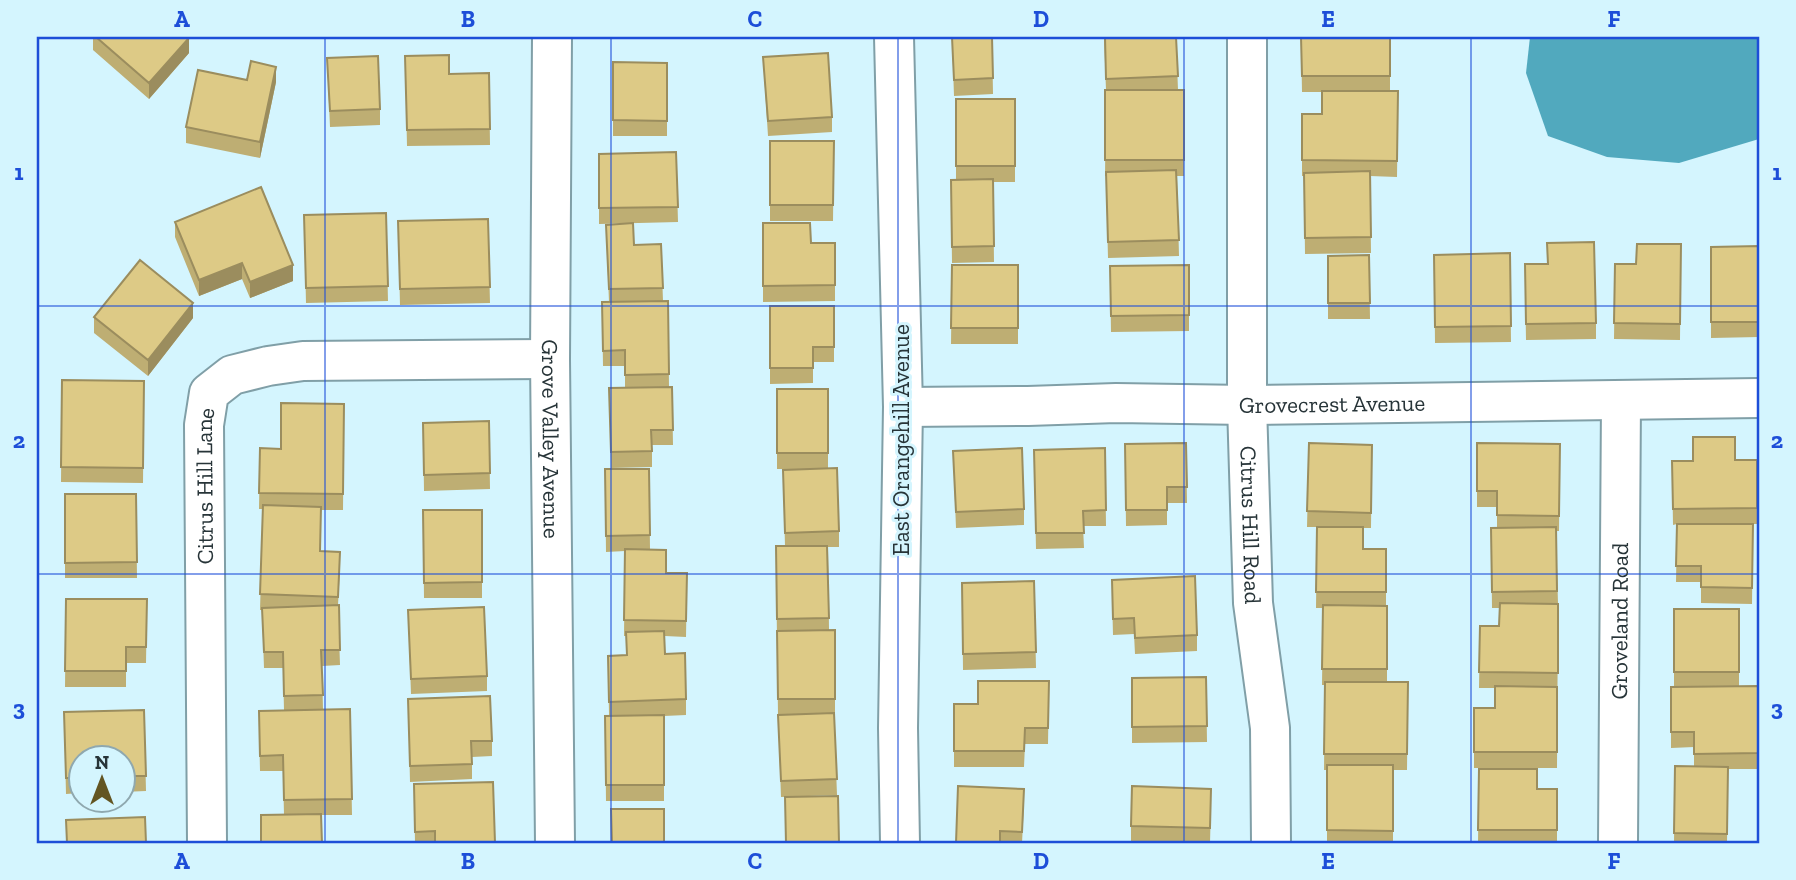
<svg xmlns="http://www.w3.org/2000/svg" width="1796" height="880" font-family="'Zilla Slab',serif">
  <style>
    .water { fill: #51a9be }
    .lines { fill: none; stroke-linecap: round; stroke-linejoin: round }
    .minor-casing { stroke: #809fa7; stroke-width: 42 }
    .minor { stroke: #fff; stroke-width: 38 }
    .wall { fill: #beae73 }
    .shaded-wall { fill: #9b8d5e }
    .building { fill: #ddca86; stroke: #9b8d5e; stroke-width: 2 }
    .grid { fill: none; stroke: #1d4ed8; stroke-width: 2; stroke-opacity: 0.55 }
    .labels { text-anchor: middle; stroke-width: 6; stroke-linejoin: round; paint-order: stroke }
    .street-label { font-size: 23px; fill: #273438; stroke: #d4f5fe }
    .neatline { fill: none; stroke: #1d4ed8; stroke-width: 2.5 }
    .grid-label { font-size: 23px; text-anchor: middle; font-weight: bold; fill: #1d4ed8 }
  </style>
  <rect width="100%" height="100%" fill="#d4f5fe"/>
  <path class="water" d="M1530,37H1759V139L1679,163L1607,157L1548,136L1526,73Z"/>
  <g class="lines">
    <defs>
      <g id="minor">
        <path id="s1" d="M552,37L550,359L555,843"/>
        <path d="M894,37L903,407L898,728L900,843"/>
        <path id="s2" d="M1247,37V405L1253,603L1270,728L1271,843"/>
        <path id="s3" d="M903,407L1028,406L1116,403L1247,405L1759,398"/>
        <path id="s4" d="M207,843L204,425L209,393L232,375L268,366L303,361L550,359"/>
        <path id="s5" d="M1618,843L1621,400"/>
      </g>
    </defs>
    <use href="#minor" class="minor-casing"/>
    <use href="#minor" class="minor"/>
  </g>
  <path class="wall" d="M93,37H188L189,53L149,99L93,50Z
    M952,37H992L993,94L954,96Z
    M1104,37H1176L1178,90H1184V176H1177L1179,256L1108,258L1106,176H1105L1106,90Z
    M1301,37H1390V91H1398L1397,177L1370,176L1371,253L1305,254L1304,176H1302V114H1322V92H1302Z
    M405,56L449,74L489,73L490,145L407,146Z
    M763,57L832,117V132L768,136Z
    M327,58L380,109V125L330,127Z
    M613,62L667,63V136H613Z
    M247,80L276,82L260,158L186,143V127Z
    M956,99H1015V182H993L994,262L952,263L951,180H956Z
    M770,141H834L833,221H770Z
    M676,152L678,222L599,224V154Z
    M386,213L388,301L306,303L304,215Z
    M488,219L490,303L400,305L398,221Z
    M175,222L293,281L250,298L242,279L199,296L175,237Z
    M763,223L811,243H835V301L763,302Z
    M606,225L634,245L661,244L663,301H668L669,387H672L673,445H652V467L611,468L609,388H625V366H603L602,302H609Z
    M1681,244L1680,340L1614,339L1615,264H1636Z
    M1759,246V337L1711,338V247Z
    M1510,253L1511,342L1435,343L1434,255Z
    M1369,255L1370,319H1328V256Z
    M952,265H1018V344H951Z
    M1189,265V331L1111,332L1110,266Z
    M1525,280L1596,323V339L1526,340Z
    M770,306H834V362H813V383L770,384Z
    M94,317L193,318L148,376L94,333Z
    M62,380L144,381L143,483L61,482Z
    M777,389H828V468L839,531V547H828L829,630H835V715H834L837,795L781,797L778,715L776,562L785,546L783,470L805,469H777Z
    M344,404L343,510H321L320,552L340,568L338,605L340,665L322,666L323,710L350,709L352,815H284L283,771H260L259,726L284,710L283,668H264L262,610H260L263,509H259L260,448L281,449Z
    M489,421L490,489L424,491L423,423Z
    M1186,443L1187,503H1167V525L1126,526L1125,444Z
    M1309,443L1372,445L1371,528H1363V549H1386V606H1387V682H1408L1407,770H1393V843H1327V770H1324L1325,685H1322L1323,608H1316L1317,527H1307Z
    M1477,443L1560,444L1559,531H1556L1558,604L1557,768H1474V708H1495V688H1479L1480,626H1499L1500,608H1492L1491,528H1497V507H1477Z
    M1105,448L1106,526H1083L1084,548L1036,549L1034,450Z
    M953,451L1024,509V525L956,528Z
    M1757,460V524H1712H1753L1752,604L1701,603V582H1676L1677,524L1673,525L1672,461Z
    M605,469H649L650,549L666,573H687L686,637L665,636V654L686,699V715L664,716V801H606L605,716L609,715L608,656L626,655V636H624L625,551L606,552Z
    M65,494H136L137,578H65Z
    M423,510H482V598H424Z
    M1034,581L1036,668L963,670L962,583Z
    M1112,595L1197,635V651L1135,654L1134,634L1113,635Z
    M66,599H147L146,663H126V687H65Z
    M1674,609H1739V686H1759V769H1728L1727,843H1674L1675,766H1694V747L1671,748V687H1674Z
    M408,610L487,676V691L411,694Z
    M1206,677L1207,742L1132,743V678Z
    M1049,681L1048,744H1025L1024,767H954V704H978Z
    M408,699L492,741V756L472,757V779L410,782Z
    M144,710L146,791L122,792V758H80V793L66,794L64,712Z
    M1479,769L1537,789H1557V843H1478Z
    M414,784L495,843H415Z
    M1024,804L1022,843H956Z
    M1211,805L1210,843L1131,841V826Z"/>
  <path class="shaded-wall" d="M189,38V53L149,99V83Z
    M276,67V82L260,158V142Z
    M242,263V279L199,296V280Z
    M293,265V281L250,298V282Z
    M193,303V318L148,376V360Z"/>
  <path class="building" d="M96,37H188L189,38L149,83Z
    M952,37H992L993,78L954,80Z
    M1105,37H1176L1178,76L1106,79Z
    M1301,37H1390V76H1302Z
    M828,53L832,117L768,121L763,57Z
    M449,55V74L489,73L490,129L407,130L405,56Z
    M378,56L380,109L330,111L327,58Z
    M251,61L276,67L260,142L186,127L198,70L247,80Z
    M613,62L667,63V121L613,120Z
    M1105,90H1184V160H1105Z
    M1322,91H1398L1397,161L1302,160V114H1322Z
    M956,99H1015V166H956Z
    M770,141H834L833,205H770Z
    M676,152L678,207L599,208V154Z
    M1176,170L1179,240L1108,242L1106,172Z
    M1370,171L1371,237L1305,238L1304,173Z
    M993,179L994,246L952,247L951,180Z
    M261,187L293,265L250,282L242,263L199,280L175,222Z
    M386,213L388,286L306,288L304,215Z
    M488,219L490,287L400,289L398,221Z
    M633,223L634,245L661,244L663,288L609,289L606,225Z
    M763,223H810L811,243H835V285L763,286Z
    M1594,242L1596,323L1526,324L1525,264H1548L1547,243Z
    M1637,244H1681L1680,324L1614,323L1615,264H1636Z
    M1759,246V322H1711V247Z
    M1510,253L1511,326L1435,327L1434,255Z
    M1369,255L1370,303H1328V256Z
    M140,260L193,303L148,360L94,317Z
    M952,265H1018V328H951Z
    M1189,265V315L1111,316L1110,266Z
    M668,301L669,374L625,375V350L603,351L602,302Z
    M770,306H834V347H813V368H770Z
    M62,380L144,381L143,468L61,467Z
    M672,387L673,430H651L652,451L611,452L609,388Z
    M777,389H828V453H777Z
    M281,403L344,404L343,494L259,493L260,448L281,449Z
    M489,421L490,473L424,475L423,423Z
    M1693,437H1735V460H1757V508L1673,509L1672,461H1693Z
    M1186,443L1187,487H1167V510H1126L1125,444Z
    M1309,443L1372,445L1371,513L1307,511Z
    M1477,443L1560,444L1559,516L1497,515V491H1477Z
    M1022,448L1024,509L956,512L953,451Z
    M1105,448L1106,510L1083,511L1084,533H1036L1034,450Z
    M837,468L839,531L785,533L783,470Z
    M605,469H649L650,535L606,536Z
    M65,494H136L137,562L65,563Z
    M263,505L321,507L320,551L340,552L338,597L260,594Z
    M423,510H482V582L424,583Z
    M1677,524H1753L1752,588L1701,587V566H1676Z
    M1317,527H1363V549H1386V592H1316Z
    M1556,527L1557,591L1492,592L1491,528Z
    M776,546H827L829,618L777,619Z
    M625,549L666,550V573H687L686,621L624,620Z
    M1195,576L1197,635L1135,638L1134,618L1113,619L1112,580Z
    M1034,581L1036,652L963,654L962,583Z
    M66,599H147L146,647H126V671H65Z
    M1500,603L1558,604V673L1479,672L1480,626H1499Z
    M339,605L340,650H321L323,695L284,696L283,652H264L262,608Z
    M1323,605L1387,606V669H1322Z
    M484,607L487,676L411,679L408,610Z
    M1674,609H1739V672H1674Z
    M835,630V699H778L777,631Z
    M664,631L665,654L685,653L686,699L609,702L608,656L627,655L626,632Z
    M1206,677L1207,726L1132,727V678Z
    M978,681H1049L1048,728H1025L1024,751H954V704H978Z
    M1325,682H1408L1407,754H1324Z
    M1495,686L1557,687V752H1474V708H1495Z
    M1759,686V753L1694,754V732H1671V687Z
    M490,696L492,741H471L472,764L410,766L408,699Z
    M350,709L352,799L284,800L283,755L260,756L259,711Z
    M144,710L146,776H122V758H80V778H66L64,712Z
    M834,713L837,779L781,781L778,715Z
    M664,715V785H606L605,716Z
    M1327,765H1393V831L1327,830Z
    M1675,766L1728,767L1727,834L1674,833Z
    M1479,769H1537V789H1557V830H1478Z
    M493,782L495,843H435V831L415,832L414,784Z
    M958,786L1024,789L1022,832L1000,831V843H956Z
    M1132,786L1211,789L1210,828L1131,826Z
    M838,796L839,843H786L785,797Z
    M611,809H664V843H612Z
    M321,814L322,843H261V815Z
    M145,817L146,843H67L66,820Z"/>
  <path class="grid" d="M325,37V843M611,37V843M898,37V843M1184,37V843M1471,37V843M37,306H1759M37,574H1759"/>
  <g class="labels">
    <g class="street-label">
      <text dy="8" stroke="none"><textPath href="#s3" startOffset="429">Grovecrest Avenue</textPath></text>
      <text dy="8" stroke="none"><textPath href="#s1" startOffset="402">Grove Valley Avenue</textPath></text>
      <text transform="translate(901 440) rotate(-90)" y="8">East Orangehill Avenue</text>
      <text dy="8" stroke="none"><textPath href="#s4" startOffset="357">Citrus Hill Lane</textPath></text>
      <text dy="8" stroke="none"><textPath href="#s2" startOffset="488">Citrus Hill Road</textPath></text>
      <text dy="8" stroke="none"><textPath href="#s5" startOffset="222">Groveland Road</textPath></text>
    </g>
  </g>
  <rect width="1796" height="880" fill="none" stroke="#d4f5fe" stroke-width="77"/>
  <g transform="translate(102 779)"><circle r="33" fill="#d4f5fe" stroke="#8fa8af" stroke-width="2"/>
  <path d="M0-5L12 26L0 18L-12 26Z" fill="#635522"/>
  <text y="-10" font-size="19" font-weight="bold" text-anchor="middle" fill="#273438">N</text>
  </g>
  <rect x="38" y="38" width="1720" height="804" class="neatline"/>
  <g class="grid-label">
    <text x="182" y="27">A</text>
    <text x="468" y="27">B</text>
    <text x="755" y="27">C</text>
    <text x="1041" y="27">D</text>
    <text x="1328" y="27">E</text>
    <text x="1614" y="27">F</text>
    <text x="19" y="180">1</text>
    <text x="1777" y="180">1</text>
    <text x="19" y="448">2</text>
    <text x="1777" y="448">2</text>
    <text x="19" y="716">3</text>
    <text x="1777" y="716">3</text>
    <text x="182" y="869">A</text>
    <text x="468" y="869">B</text>
    <text x="755" y="869">C</text>
    <text x="1041" y="869">D</text>
    <text x="1328" y="869">E</text>
    <text x="1614" y="869">F</text>
  </g>
</svg>
